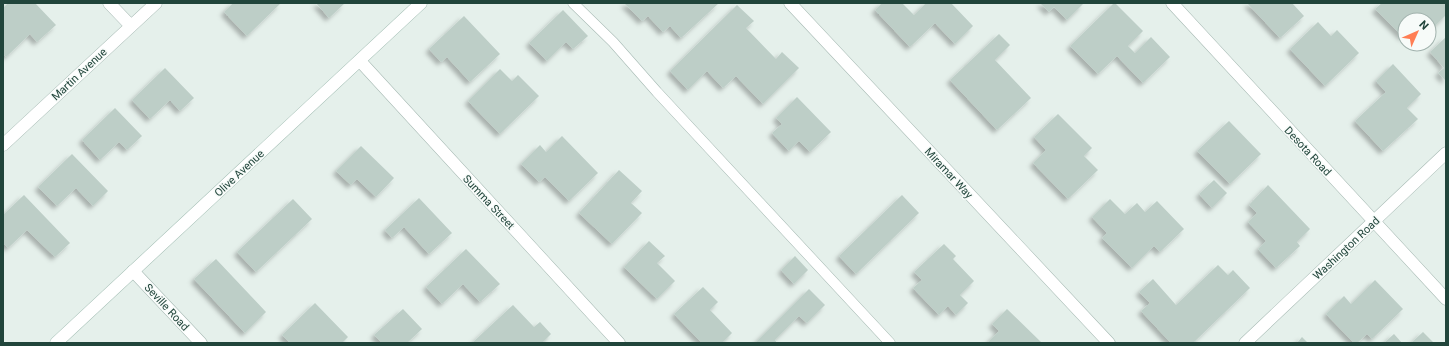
<svg xmlns="http://www.w3.org/2000/svg" width="1449" height="346" font-family="Roboto,sans-serif">
  <style>
    .building { fill: #bdcec7; filter: url(#shadow) }
    .lines { fill: none; stroke-linecap: round; stroke-linejoin: round }
    .lane-casing { stroke: #a6b9b3; stroke-width: 11 }
    .street-casing { stroke: #a6b9b3; stroke-width: 13 }
    .secondary-casing { stroke: #a2bdb3; stroke-width: 13 }
    .lane { stroke: #fff; stroke-width: 10 }
    .street { stroke: #fff; stroke-width: 12 }
    .secondary { stroke: #fff; stroke-width: 12 }
    .labels { text-anchor: middle; stroke-width: 3; stroke-linejoin: round; paint-order: stroke }
    .street-label { font-size: 11px; fill: #21453b; stroke: #f7fbf9 }
  </style>
  <defs>
    <filter id="shadow"><feDropShadow dx="-3.5" dy="3.5" stdDeviation="2" flood-color="#0004"/></filter>
  </defs>
  <rect width="100%" height="100%" fill="#e5f0eb"/>
  <path class="building" d="M8,3H35L56,25L37,42L30,34L6,57L3,53V8Z
    M233,3H281L247,36L224,12Z
    M316,3H345L329,18Z
    M624,3H719L681,38L670,26L663,32L648,16L642,21Z
    M882,3H902L914,15L926,3H951L973,26L955,44L935,23L910,47L875,10Z
    M1040,3H1084L1067,20L1054,7L1049,12Z
    M1114,3H1115L1143,31L1128,46L1135,53L1151,37L1170,57L1143,83L1117,56L1098,74L1070,46Z
    M1247,3H1292L1304,16L1280,38Z
    M1382,3H1446V15L1429,32V20H1405V37L1404,38L1375,9Z
    M737,5L754,21L746,28L776,59L782,52L799,68L763,104L736,76L723,88L707,71L688,90L670,71Z
    M563,10L588,36L573,49L566,42L547,61L529,43Z
    M464,16L500,54L470,82L447,57L441,62L429,49Z
    M1318,22L1331,36L1337,30L1359,53L1325,86L1290,49Z
    M999,34L1010,45L995,60L1031,98L997,130L950,80Z
    M1446,37V81L1438,73L1444,68L1430,52Z
    M1393,64L1421,94L1407,108L1418,119L1383,151L1355,121L1386,92L1376,81Z
    M165,68L194,98L180,111L170,100L150,119L132,100Z
    M500,69L512,81L518,75L539,96L500,134L468,101Z
    M797,97L831,132L810,152L799,141L789,151L772,133L782,124L776,118Z
    M115,108L142,136L127,150L119,142L100,160L82,140Z
    M1058,114L1092,148L1084,156L1098,170L1068,199L1033,163L1046,150L1034,137Z
    M1229,121L1261,154L1230,184L1197,151Z
    M562,136L598,173L569,201L545,177L539,182L521,164L540,145L546,152Z
    M361,146L394,178L376,197L357,179L351,185L336,171Z
    M72,154L108,191L93,206L76,188L57,206L38,187Z
    M619,170L642,191L631,203L642,213L612,244L579,213Z
    M1214,180L1227,193L1212,208L1199,194Z
    M1268,185L1310,229L1297,242L1300,246L1276,268L1258,249L1266,241L1248,222L1257,213L1249,205Z
    M24,195L70,243L55,257L27,230L8,248L3,243V215Z
    M902,195L919,213L856,274L839,256Z
    M419,198L452,233L429,254L404,227L392,238L385,230Z
    M293,199L312,219L256,272L237,252Z
    M1110,199L1125,214L1137,203L1145,212L1157,201L1184,229L1160,252L1154,246L1132,268L1102,238L1107,233L1092,217Z
    M649,241L665,256L657,263L675,281L657,299L624,267Z
    M944,244L956,256L953,259L974,281L960,295L968,303L956,315L948,306L939,315L913,288L922,280L914,272Z
    M466,249L500,284L480,302L463,284L442,304L426,287Z
    M795,256L808,270L794,284L781,270Z
    M216,259L266,312L245,333L194,279Z
    M1218,265L1228,275L1233,270L1250,288L1193,343H1171L1141,311L1150,303L1139,292L1153,279L1176,305Z
    M1375,280L1403,309L1372,339L1367,334L1357,343H1354L1326,314L1344,296L1351,304Z
    M703,287L718,302L710,310L732,333L722,343H702L674,314Z
    M809,289L825,305L807,323L799,316L775,340L777,343H755Z
    M315,303L348,337L342,343H290L282,335Z
    M513,305L534,327L540,322L551,334L542,343H472Z
    M403,309L422,329L407,343H382L374,335Z
    M1007,309L1042,343H987L999,331L992,324Z
    M1423,332L1434,343H1411Z
    M1394,334L1402,343H1384Z
    M1302,337L1308,343H1297Z"/>
  <g class="lines">
    <defs>
      <path id="lane" d="M573,3L613,42L657,92L890,343"/>
      <path id="street" d="M109,3L131,26
        M790,3L1109,343
        M1172,3L1446,299
        M360,61L619,343
        M3,145L156,3
        M133,271L201,343
        M1245,343L1446,153"/>
      <path id="secondary" d="M56,343L421,3"/>
    </defs>
    <use href="#lane" class="lane-casing"/>
    <use href="#street" class="street-casing"/>
    <use href="#secondary" class="secondary-casing"/>
    <use href="#lane" class="lane"/>
    <use href="#street" class="street"/>
    <use href="#secondary" class="secondary"/>
  </g>
  <g class="labels">
    <g class="street-label">
      <text transform="translate(79 74) rotate(-43)" y="4">Martin Avenue</text>
      <text transform="translate(1308 151) rotate(47)" y="4">Desota Road</text>
      <text transform="translate(239 173) rotate(-43)" y="4">Olive Avenue</text>
      <text transform="translate(949 173) rotate(47)" y="4">Miramar Way</text>
      <text transform="translate(489 202) rotate(47)" y="4">Summa Street</text>
      <text transform="translate(1346 248) rotate(-43)" y="4">Washington Road</text>
      <text transform="translate(167 307) rotate(47)" y="4">Seville Road</text>
    </g>
  </g>
  <rect width="1449" height="346" fill="none" stroke="#21453b" stroke-width="8"/>
  <g transform="translate(1417 32) rotate(45)"><circle r="19" fill="#f7fbf9" stroke="#a1b2ad"/>
  <path d="M0-3L7 15L0 10L-7 15Z" fill="#ff7e54"/>
  <text y="-6" font-size="11" font-weight="bold" text-anchor="middle" fill="#21453b">N</text>
  </g>
</svg>
